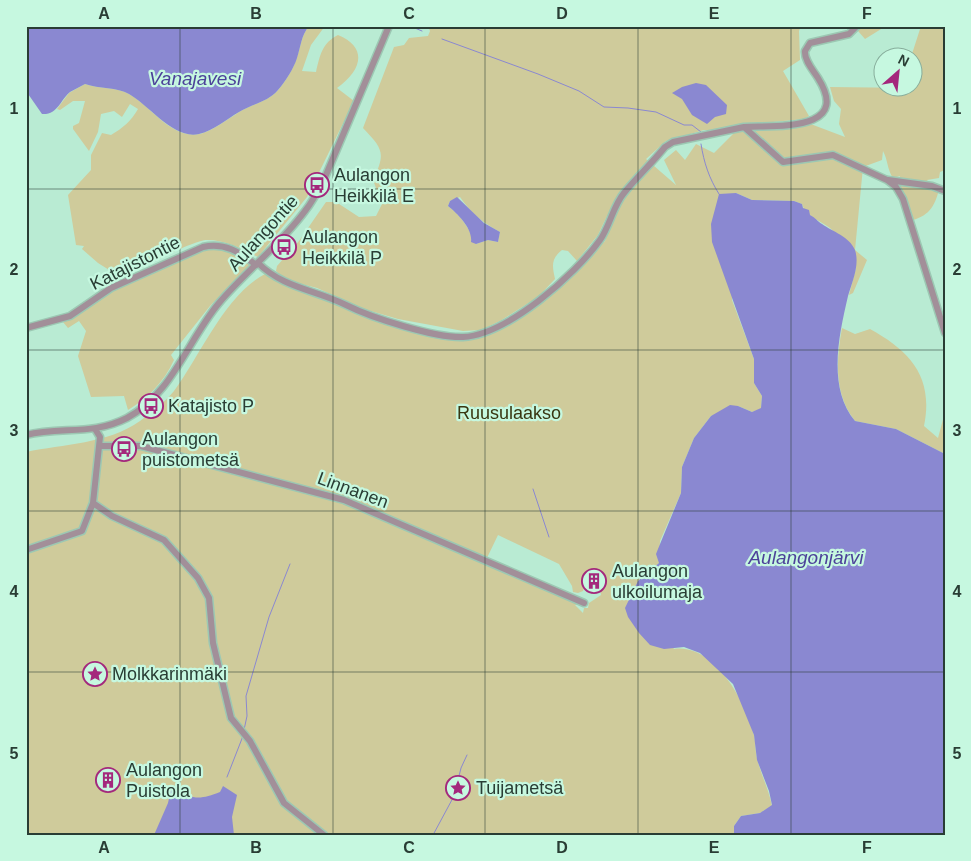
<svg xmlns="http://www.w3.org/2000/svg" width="971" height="861" font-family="Helvetica,sans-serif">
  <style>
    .green { fill: #cfcb9b; fill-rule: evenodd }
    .water { fill: #8a88d1 }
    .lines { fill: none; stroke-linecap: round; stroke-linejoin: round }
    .stream { stroke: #8a88d1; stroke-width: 1 }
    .minor-casing { stroke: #9cc8b3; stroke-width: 9 }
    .minor { stroke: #a28f99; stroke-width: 6 }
    .grid { fill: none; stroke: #293d34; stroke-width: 1; stroke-opacity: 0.55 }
    .labels { text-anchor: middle; stroke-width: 4.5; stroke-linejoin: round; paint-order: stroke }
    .poi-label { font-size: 18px; fill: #293d34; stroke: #c6f8e0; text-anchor: start }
    .street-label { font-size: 18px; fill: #293d34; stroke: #c6f8e0 }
    .park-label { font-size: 18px; fill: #393611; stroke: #c6f8e0 }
    .water-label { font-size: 19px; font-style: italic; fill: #4c4299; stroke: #c6f8e0 }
    .neatline { fill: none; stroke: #293d34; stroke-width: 2 }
    .grid-label { font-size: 16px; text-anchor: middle; font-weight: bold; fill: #293d34 }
  </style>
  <rect width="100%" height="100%" fill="#b9ebd3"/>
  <path class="green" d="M309,26H325L311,45L302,71L316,72C320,55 322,43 338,35C369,48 361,71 337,88L354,101L307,197L258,257C242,249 226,240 207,240C192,240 125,276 108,285L114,273L98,263L82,249L84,246L76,245L68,195L91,170V155L102,133L111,135C123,128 131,121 138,109L130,104L122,117L114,111L101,114L98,132L89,151L73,129V126L79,123L85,101H73L60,110L57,109L69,93L85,84C99,89 117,87 129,94C151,106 171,139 199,134C209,133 230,118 239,112C252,104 268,102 278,90C285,82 294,68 297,57C301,46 301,36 309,26Z
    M428,26H801L799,31L800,60L783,71L809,116L804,119L762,123L718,131L704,130L666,141L646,159L676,185L664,160L676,150L685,160L696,144L714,153L738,129L808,123L845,137L839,124L841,109L834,101L830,87L914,88V58L911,57L921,26H945V170L940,172L939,178L927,180L931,186L939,189C935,207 928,217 909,221L896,187L900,176L893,178C887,169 888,160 883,151L882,160L863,167L855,250L867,260L853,293L849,295L856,268C850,258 839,235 830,228C821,221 805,216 802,204L794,201L752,200L736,193L732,300L754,359V383L762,396L761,409L752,412L738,406L711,416L694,438L682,467L681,493L660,541L659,563L638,581L674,649C714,643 746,702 754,735C756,744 755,753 758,762C762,777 769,790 772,806L760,813L741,816L734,826V835H26V452C63,444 108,444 140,421C151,413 166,401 174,391C200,356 225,295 265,274L279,282L357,312L463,339L517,319L538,306L605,241L612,222L607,216L598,235L577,261L568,251L562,250C551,259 552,265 555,279L538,297L500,321L481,330L463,331L398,319L364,309L317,288L286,280L276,271L277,266L299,241L326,202H336L359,217L376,216L382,204L373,180C386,153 383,149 363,128L394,47L404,45L409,38L428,36L430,31ZM460,197C471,213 483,223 500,232L498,242L488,240L476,244C469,229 462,216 448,206L450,201ZM498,535L559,564L572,586L573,592L578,593L583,591L585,585L600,587L601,595L589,603L588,608H584L583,613L575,605L584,603L486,560Z
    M862,26H886L865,39L858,31Z
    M215,248L231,250L250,265L210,306L171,355L174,360C164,382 148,398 128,410L124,396L91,397L78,356L86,331L79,321L68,328L63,322L115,290L201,249Z
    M842,328L855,334L870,329C910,351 934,377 924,426L938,438L945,412V454L896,429L855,421C834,395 836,360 842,328Z"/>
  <path class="water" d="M26,26H309C301,36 301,46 297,58C294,68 285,82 278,90C268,102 252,104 239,112C227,119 213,131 199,134C174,140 149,105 129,94C117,87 99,89 85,84C80,87 75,89 70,92C60,100 58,115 42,114L26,91Z
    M696,83L706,85L727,105L726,114L715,117L707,124L692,115L682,99L672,93L682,87Z
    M736,193L752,200L794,201L802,204L803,208L809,210L810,215C816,218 817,221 822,224C833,232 849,236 855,250C860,265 852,282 848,296C839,335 827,387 855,421L896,429L945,454V835H734V826L741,816L760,813L772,805L769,791L757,760L754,735L733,684L700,653L684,647L664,649L650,645L639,633L628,617L625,608L638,581L659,563L656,554L658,549L681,493L682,467L694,438L711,416L730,405L738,406L752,412L761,408L762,396L754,383V359L712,242L711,224L719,194Z
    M457,197L484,223L500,232L498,242L488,240L476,244L471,242C473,229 458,214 448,206L450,201Z
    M223,786L237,795L232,817L234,835H154L168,803L171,789L177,788C192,801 202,799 220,792Z"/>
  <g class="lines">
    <path class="stream" d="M410,26L422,31
      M442,39L538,74L579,91L604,107L628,108L656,112L684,125H692L701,132
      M701,144C704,163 709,178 719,194
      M533,489L549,537
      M244,730L247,716L246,696L269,617L290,564
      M227,777L243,736
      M433,835L454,796L461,768L467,755"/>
    <defs>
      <path id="minor" d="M744,127C777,125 852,132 818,78C813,70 804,60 805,51L810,43L849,34L857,26
        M888,180L932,186L945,191
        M258,263C283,288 316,290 346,305C372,318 435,338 463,337C507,335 575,275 600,240C610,226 613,206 624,193C637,177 652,163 665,147L673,142L744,127L783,162L833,155L887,180L896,187L903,199L945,333
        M26,328L70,316L111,288L203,247C224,242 240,252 256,265
        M26,435C61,426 92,436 127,418C172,394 188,340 219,303C246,271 280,245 305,211C314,200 320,187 326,175L389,26
        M100,446H141L344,500L584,603
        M93,503L100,437L95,429
        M26,550L82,531L93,503L112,516L164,540L198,578L209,598L213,643L231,718L250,741L284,803L324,835"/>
    </defs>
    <use href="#minor" class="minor-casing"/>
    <use href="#minor" class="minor"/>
  </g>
  <path class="grid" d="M180,26V835M333,26V835M485,26V835M638,26V835M791,26V835M26,189H945M26,350H945M26,511H945M26,672H945"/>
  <defs>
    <symbol id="bus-ring" viewBox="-11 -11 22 22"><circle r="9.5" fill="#c6f8e0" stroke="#a4287c" stroke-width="1.5"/><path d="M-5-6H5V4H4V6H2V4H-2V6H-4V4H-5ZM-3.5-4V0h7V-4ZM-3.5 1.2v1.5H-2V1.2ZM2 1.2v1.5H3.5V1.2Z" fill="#a4287c"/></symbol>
    <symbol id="building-ring" viewBox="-11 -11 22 22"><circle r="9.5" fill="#c6f8e0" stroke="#a4287c" stroke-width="1.5"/><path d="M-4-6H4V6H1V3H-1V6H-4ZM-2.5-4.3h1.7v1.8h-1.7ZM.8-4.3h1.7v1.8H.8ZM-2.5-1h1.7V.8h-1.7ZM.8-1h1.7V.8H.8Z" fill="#a4287c"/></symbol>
    <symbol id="sight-ring" viewBox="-11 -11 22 22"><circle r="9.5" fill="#c6f8e0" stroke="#a4287c" stroke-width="1.5"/><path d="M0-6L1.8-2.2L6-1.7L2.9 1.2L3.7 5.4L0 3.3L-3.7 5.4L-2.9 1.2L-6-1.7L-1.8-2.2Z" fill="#a4287c"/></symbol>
  </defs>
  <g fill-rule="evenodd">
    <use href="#bus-ring" x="303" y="171" width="28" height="28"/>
    <use href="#bus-ring" x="270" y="233" width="28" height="28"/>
    <use href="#bus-ring" x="137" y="392" width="28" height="28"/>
    <use href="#bus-ring" x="110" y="435" width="28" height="28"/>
    <use href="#building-ring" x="580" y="567" width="28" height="28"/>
    <use href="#sight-ring" x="81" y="660" width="28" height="28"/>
    <use href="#building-ring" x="94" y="766" width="28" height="28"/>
    <use href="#sight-ring" x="444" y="774" width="28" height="28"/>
  </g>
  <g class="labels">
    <g class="poi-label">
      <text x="334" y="181">Aulangon<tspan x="334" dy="21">Heikkilä E</tspan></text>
      <text x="302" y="243">Aulangon<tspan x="302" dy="21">Heikkilä P</tspan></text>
      <text x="168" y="412">Katajisto P</text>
      <text x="142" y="445">Aulangon<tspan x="142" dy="21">puistometsä</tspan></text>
      <text x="612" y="577">Aulangon<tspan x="612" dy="21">ulkoilumaja</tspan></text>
      <text x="112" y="680">Molkkarinmäki</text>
      <text x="126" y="776">Aulangon<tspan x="126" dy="21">Puistola</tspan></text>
      <text x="476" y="794">Tuijametsä</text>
    </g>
    <g class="street-label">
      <text transform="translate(263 233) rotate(-48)" y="6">Aulangontie</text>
      <text transform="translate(135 263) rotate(-27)" y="6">Katajistontie</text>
      <text transform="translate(353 490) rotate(20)" y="6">Linnanen</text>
    </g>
    <g class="park-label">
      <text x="509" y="419">Ruusulaakso</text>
    </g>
    <g class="water-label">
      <text x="195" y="85">Vanajavesi</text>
      <text x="806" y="564">Aulangonjärvi</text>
    </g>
  </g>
  <rect width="971" height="861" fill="none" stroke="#c6f8e0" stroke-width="55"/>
  <g transform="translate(898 72) rotate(27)"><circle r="24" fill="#c6f8e0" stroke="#87ad9b"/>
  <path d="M0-4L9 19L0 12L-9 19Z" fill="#a4287c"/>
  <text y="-8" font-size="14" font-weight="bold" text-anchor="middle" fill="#293d34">N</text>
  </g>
  <rect x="28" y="28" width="916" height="806" class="neatline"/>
  <g class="grid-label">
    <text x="104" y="19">A</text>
    <text x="256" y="19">B</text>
    <text x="409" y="19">C</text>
    <text x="562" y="19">D</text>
    <text x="714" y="19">E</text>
    <text x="867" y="19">F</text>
    <text x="14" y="114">1</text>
    <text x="957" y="114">1</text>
    <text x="14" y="275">2</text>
    <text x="957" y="275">2</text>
    <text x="14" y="436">3</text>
    <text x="957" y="436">3</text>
    <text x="14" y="597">4</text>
    <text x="957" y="597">4</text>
    <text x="14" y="759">5</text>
    <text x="957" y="759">5</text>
    <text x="104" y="853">A</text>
    <text x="256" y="853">B</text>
    <text x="409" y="853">C</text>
    <text x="562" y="853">D</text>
    <text x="714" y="853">E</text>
    <text x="867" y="853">F</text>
  </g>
</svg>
